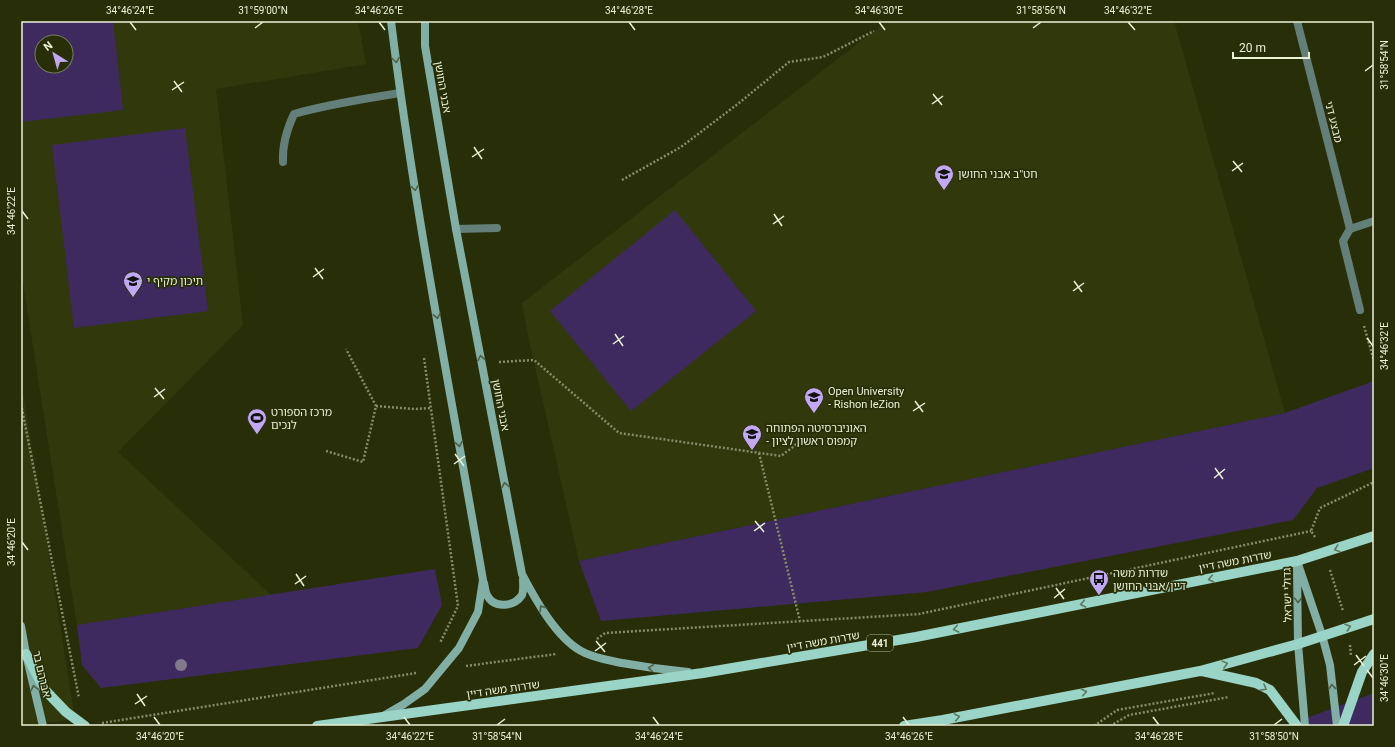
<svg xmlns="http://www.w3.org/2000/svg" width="1395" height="747" font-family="Roboto,'Noto Sans Hebrew',sans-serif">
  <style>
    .built { fill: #31390c; fill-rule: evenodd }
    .green { fill: #3e2a5e; fill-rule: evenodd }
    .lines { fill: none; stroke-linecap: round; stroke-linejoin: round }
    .path { stroke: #848c6a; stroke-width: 2.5; stroke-dasharray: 2 2; stroke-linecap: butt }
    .lane { stroke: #647f79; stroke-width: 8 }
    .street { stroke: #647f79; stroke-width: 8 }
    .secondary { stroke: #82afa5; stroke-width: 8 }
    .primary { stroke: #9ad4c7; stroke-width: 10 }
    .tree { fill: #82798d }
    .oneway { stroke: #4c6247 }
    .oneway2 { stroke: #5b795e }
    .ticks { fill: none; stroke: #e9f1d6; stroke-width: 1.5 }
    .labels { text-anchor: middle; stroke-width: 3.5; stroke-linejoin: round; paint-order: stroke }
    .shield { fill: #282f08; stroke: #afb798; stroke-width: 1 }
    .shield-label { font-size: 10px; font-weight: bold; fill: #e9f1d6 }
    .street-label { font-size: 11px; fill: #e9f1d6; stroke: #282f08 }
    .poi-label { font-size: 11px; fill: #e9f1d6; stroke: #282f08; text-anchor: start }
    .neatline { fill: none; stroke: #e9f1d6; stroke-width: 1.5 }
    .ticks-label { font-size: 10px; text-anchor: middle; fill: #e9f1d6 }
  </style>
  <rect width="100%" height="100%" fill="#282f08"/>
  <path class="built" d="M21,21H358L366,64L216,89L243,325L118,452L271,595L77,625L21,270ZM42,42H66V66H42Z
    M887,21H1174L1285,413L579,561L529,340L522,303Z
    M21,380L75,719L21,726Z"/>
  <path class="green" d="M21,21H113L123,110L21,122ZM42,42H66V66H42Z
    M185,128L208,311L74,328L52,145Z
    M675,210L756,311L631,411L550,311Z
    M1374,381V468L1317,488L1293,520L927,592L601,621L579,561L1285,413Z
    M435,569L442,605L418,648L101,688L82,665L77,625Z
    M1374,693V726H1285Z"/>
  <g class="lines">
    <path class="path" d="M622,180L681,147L739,103L789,62L823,57L874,31
      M1364,326L1374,361
      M424,358L458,606L440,643
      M499,362L534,360L619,433L781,456L802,440
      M21,404L79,698
      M376,406L414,409L431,408
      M326,451L363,462L376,406L346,349
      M759,453L800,621
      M1315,537L1311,531L1320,508L1374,482
      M1330,570L1343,611
      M597,639L605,633L919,614L1311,531
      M1350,645L1351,656
      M466,666L556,654
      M102,723L416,673
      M1094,726L1117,710L1215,693
      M1110,726L1129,715L1229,697"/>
    <path class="lane" d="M283,162C282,144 287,129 294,114C329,104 364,99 400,93
      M456,229L497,228"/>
    <path class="street" d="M1297,21L1350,229L1374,221
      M1350,229L1343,241L1360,310"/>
    <path class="secondary" d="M425,21V46L456,229L522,574C535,599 556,637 581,651C593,658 608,660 622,663C644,667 666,670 688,672
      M1297,561L1322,635L1330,665L1337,726
      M1297,568L1298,644L1305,726
      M484,583C485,587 485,592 487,595C494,609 514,607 522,595C524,590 523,585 523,579
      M21,626L26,654L43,726
      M385,715L404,704L425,689L459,648L478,612L483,580C451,394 414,208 391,21"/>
    <path class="primary" d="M26,654L45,690L66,712L85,726
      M1202,671L1256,683L1270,690L1297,726
      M317,726L703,673L916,637L1297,561L1374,536
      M904,726L943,720L1200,671L1298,644L1374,619
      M1343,726L1362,672L1374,654"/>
  </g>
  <circle class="tree" cx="181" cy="665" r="6"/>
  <defs><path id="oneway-chevron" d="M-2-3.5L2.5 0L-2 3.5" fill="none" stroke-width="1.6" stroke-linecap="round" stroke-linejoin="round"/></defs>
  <g class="oneway">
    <use href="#oneway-chevron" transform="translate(396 60) rotate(83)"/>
    <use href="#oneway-chevron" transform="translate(415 188) rotate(81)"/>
    <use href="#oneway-chevron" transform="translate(437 316) rotate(80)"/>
    <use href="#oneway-chevron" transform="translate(481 358) rotate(-101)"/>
    <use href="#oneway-chevron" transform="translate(459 444) rotate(80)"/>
    <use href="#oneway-chevron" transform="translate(505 485) rotate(-101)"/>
    <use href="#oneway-chevron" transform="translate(1298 600) rotate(89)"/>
    <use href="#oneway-chevron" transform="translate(542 608) rotate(-124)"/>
    <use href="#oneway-chevron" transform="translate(651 668) rotate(-172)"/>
    <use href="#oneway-chevron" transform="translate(1332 687) rotate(-96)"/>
    <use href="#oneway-chevron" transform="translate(34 688) rotate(-104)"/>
  </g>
  <g class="oneway2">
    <use href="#oneway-chevron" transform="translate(1337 549) rotate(161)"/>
    <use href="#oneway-chevron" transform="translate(1211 579) rotate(169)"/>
    <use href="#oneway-chevron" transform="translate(1083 604) rotate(169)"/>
    <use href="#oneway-chevron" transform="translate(1348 627) rotate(-18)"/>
    <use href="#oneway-chevron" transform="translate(956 629) rotate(169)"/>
    <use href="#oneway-chevron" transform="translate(1225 664) rotate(-15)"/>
    <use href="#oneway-chevron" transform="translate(1264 688) rotate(29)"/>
    <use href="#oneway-chevron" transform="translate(1084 692) rotate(-11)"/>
    <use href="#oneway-chevron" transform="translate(957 717) rotate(-11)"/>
  </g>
  <path class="ticks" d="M130,22L136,30M379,22L385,30M629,22L635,30M879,22L885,30M1128,22L1135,30M255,28L263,22M1033,28L1041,22M1365,71L1373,65M174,81L182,92M172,90L184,82M933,94L942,105M932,104L943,96M474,147L482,159M472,157L484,149M1233,161L1242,172M1232,171L1243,163M22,211L28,219M774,214L782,226M773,224L784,216M315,268L323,279M313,277L324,269M1074,281L1082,292M1073,291L1084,283M615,334L623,346M1367,338L1373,346M613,344L624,336M155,388L164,399M154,397L165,389M915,401L923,412M913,411L925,403M455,454L464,466M454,464L465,456M1215,468L1223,479M1214,478L1225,469M755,521L764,532M754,531L765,523M22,542L28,550M296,574L304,586M295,584L306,576M1056,588L1064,599M1054,598L1065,589M596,641L605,652M595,651L606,643M1356,655L1364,666M1354,665L1366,656M1367,670L1373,678M137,694L145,706M135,704L147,696M154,717L160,725M404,717L410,725M653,717L659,725M903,717L909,725M1153,717L1159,725M497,725L505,719M1274,725L1282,719"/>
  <defs>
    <symbol id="school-pin" viewBox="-11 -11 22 30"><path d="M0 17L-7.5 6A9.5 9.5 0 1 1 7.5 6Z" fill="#c1a8f3" stroke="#282f08"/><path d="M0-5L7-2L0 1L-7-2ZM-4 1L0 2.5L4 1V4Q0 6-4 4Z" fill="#111"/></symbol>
    <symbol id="university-pin" viewBox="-11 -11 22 30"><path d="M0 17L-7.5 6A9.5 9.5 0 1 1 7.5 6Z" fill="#c1a8f3" stroke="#282f08"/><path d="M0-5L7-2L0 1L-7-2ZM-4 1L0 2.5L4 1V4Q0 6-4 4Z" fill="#111"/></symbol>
    <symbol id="stadium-pin" viewBox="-11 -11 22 30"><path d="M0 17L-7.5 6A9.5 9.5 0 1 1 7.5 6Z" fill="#c1a8f3" stroke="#282f08"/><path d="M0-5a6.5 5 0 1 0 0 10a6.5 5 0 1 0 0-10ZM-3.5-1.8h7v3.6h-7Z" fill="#111"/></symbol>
    <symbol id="bus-pin" viewBox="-11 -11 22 30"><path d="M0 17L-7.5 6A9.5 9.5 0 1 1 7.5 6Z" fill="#c1a8f3" stroke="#282f08"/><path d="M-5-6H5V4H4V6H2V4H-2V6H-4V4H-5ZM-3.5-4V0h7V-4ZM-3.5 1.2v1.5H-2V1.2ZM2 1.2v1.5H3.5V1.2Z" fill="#111"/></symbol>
  </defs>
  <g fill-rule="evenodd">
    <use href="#school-pin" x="933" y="163" width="22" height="30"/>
    <use href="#school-pin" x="122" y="270" width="22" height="30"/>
    <use href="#university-pin" x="803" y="386" width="22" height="30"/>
    <use href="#stadium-pin" x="246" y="407" width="22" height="30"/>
    <use href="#university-pin" x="741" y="423" width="22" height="30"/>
    <use href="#bus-pin" x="1088" y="568" width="22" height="30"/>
  </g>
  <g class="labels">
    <rect class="shield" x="867" y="635" width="26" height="16" rx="3"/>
    <g class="shield-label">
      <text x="880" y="647">441</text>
    </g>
    <g class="street-label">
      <text transform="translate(443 87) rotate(80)" y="4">אבני החושן</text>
      <text transform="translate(1334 122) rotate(76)" y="4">מבצע דני</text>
      <text transform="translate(501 405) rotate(79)" y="4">אבני החושן</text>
      <text transform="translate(1235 561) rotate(-11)" y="4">שדרות משה דיין</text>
      <text transform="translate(1287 595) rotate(-91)" y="4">גדולי ישראל</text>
      <text transform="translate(823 641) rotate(-10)" y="4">שדרות משה דיין</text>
      <text transform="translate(42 674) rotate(77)" y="4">אברהם בר</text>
      <text transform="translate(503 689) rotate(-8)" y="4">שדרות משה דיין</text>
    </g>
    <g class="poi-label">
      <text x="958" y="178">חט''ב אבני החושן</text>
      <text x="147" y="285">תיכון מקיף י</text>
      <text x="828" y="395">Open University<tspan x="828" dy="13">- Rishon leZion</tspan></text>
      <text x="271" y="416">מרכז הספורט<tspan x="271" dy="13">לנכים</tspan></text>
      <text x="766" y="432">האוניברסיטה הפתוחה<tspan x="766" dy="13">- קמפוס ראשון לציון</tspan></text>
      <text x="1113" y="577">שדרות משה<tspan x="1113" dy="13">דיין/אבני החושן</tspan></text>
    </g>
  </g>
  <rect width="1395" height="747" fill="none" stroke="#282f08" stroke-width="44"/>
  <g transform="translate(54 54) rotate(323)"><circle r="19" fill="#282f08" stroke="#757d5a"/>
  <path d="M0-3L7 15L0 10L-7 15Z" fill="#c1a8f3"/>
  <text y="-6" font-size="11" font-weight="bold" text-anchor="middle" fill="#e9f1d6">N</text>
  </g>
  <path d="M1233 52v6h76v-6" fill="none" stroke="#e9f1d6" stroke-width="2"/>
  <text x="1239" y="52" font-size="12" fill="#e9f1d6" stroke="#282f08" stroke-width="3" paint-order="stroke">20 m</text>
  <rect x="22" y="22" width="1351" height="703" class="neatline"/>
  <g class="ticks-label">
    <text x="130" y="14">34°46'24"E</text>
    <text x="263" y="14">31°59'00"N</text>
    <text x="379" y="14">34°46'26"E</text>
    <text x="629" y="14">34°46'28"E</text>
    <text x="879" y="14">34°46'30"E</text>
    <text x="1041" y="14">31°58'56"N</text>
    <text x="1128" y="14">34°46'32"E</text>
    <text transform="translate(1384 65) rotate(-90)" y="4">31°58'54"N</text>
    <text transform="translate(11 211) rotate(-90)" y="4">34°46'22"E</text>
    <text transform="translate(1384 346) rotate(-90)" y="4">34°46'32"E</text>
    <text transform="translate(11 542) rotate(-90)" y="4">34°46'20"E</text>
    <text transform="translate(1384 678) rotate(-90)" y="4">34°46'30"E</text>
    <text x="160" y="740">34°46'20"E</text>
    <text x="410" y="740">34°46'22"E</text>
    <text x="497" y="740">31°58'54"N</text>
    <text x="659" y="740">34°46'24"E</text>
    <text x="909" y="740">34°46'26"E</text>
    <text x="1159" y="740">34°46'28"E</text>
    <text x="1274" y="740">31°58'50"N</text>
  </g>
</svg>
